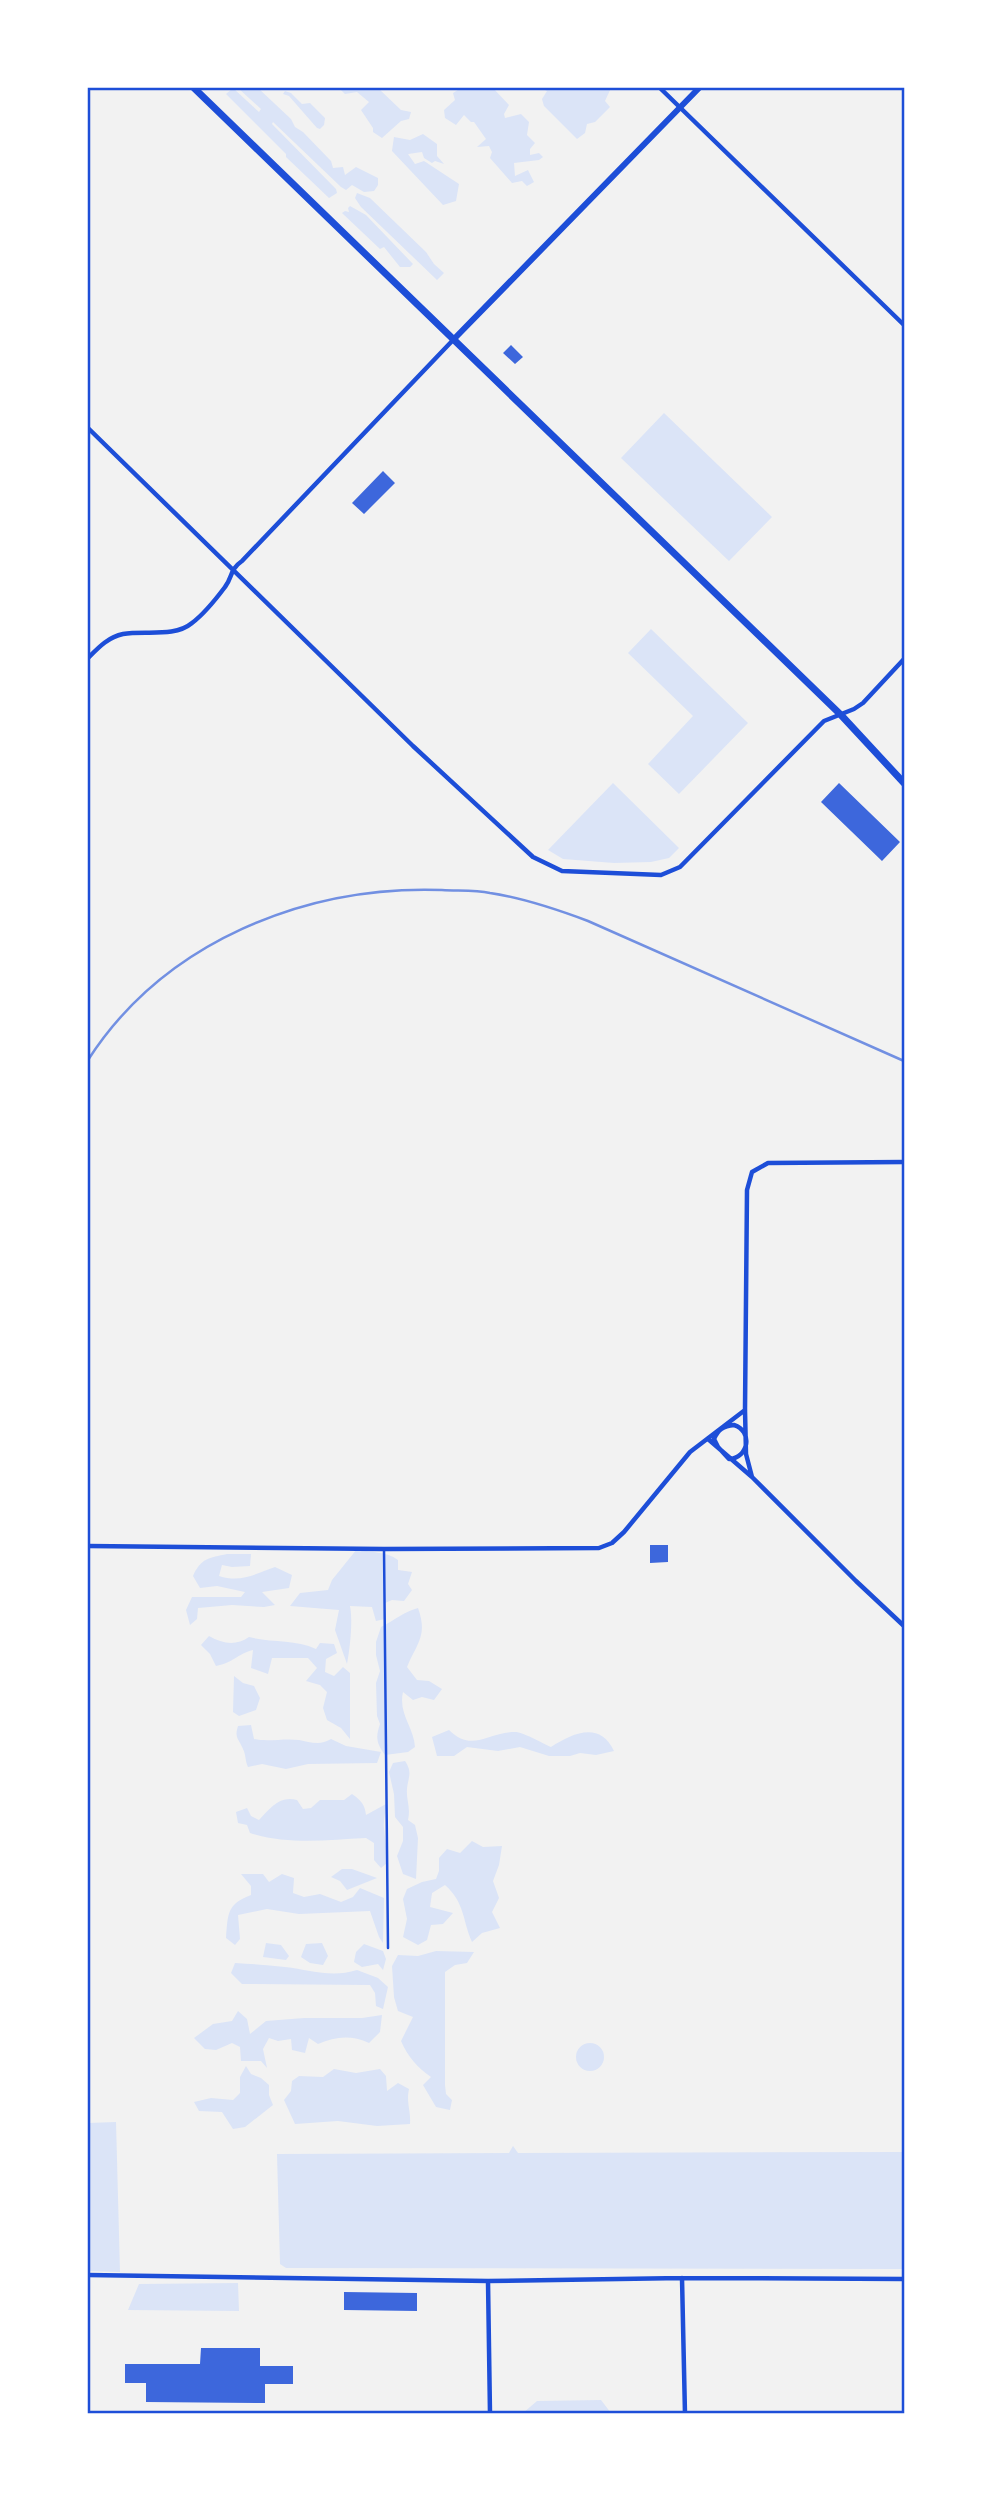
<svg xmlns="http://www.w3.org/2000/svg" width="992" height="2501" font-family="'IBM Plex Sans',sans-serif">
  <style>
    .green { fill: #dbe4f7 }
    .building { fill: #3d67dc }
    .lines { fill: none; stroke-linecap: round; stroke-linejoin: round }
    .service { stroke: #1d4ed8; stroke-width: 2.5 }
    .minor { stroke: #1d4ed8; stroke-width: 4.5 }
    .tertiary { stroke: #1d4ed8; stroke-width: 6 }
    .secondary { stroke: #1d4ed8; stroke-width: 7 }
    .rail { stroke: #7290e2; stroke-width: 2.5 }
    .neatline { fill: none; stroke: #1d4ed8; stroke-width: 2.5 }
  </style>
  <rect width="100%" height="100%" fill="#f2f2f2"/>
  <path class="green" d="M233,88L259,112L261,109L238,88H258L291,119L295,127L303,132L331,161L333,168L343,167L345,175L356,167L378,178V185L374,191L364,192L352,185L346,190L341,187L273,122L272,124L336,189L337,193L329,198L286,157V154L226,94Z
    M339,88H378L401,110L411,112L409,119L401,121L382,138L373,132V128L361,110L369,102L357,92L345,94Z
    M461,88H481L482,90L493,88L509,105L504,114L505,118L521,114L529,122L527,135L535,143L530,149V155L539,153L543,157L539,160L514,163L515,176L528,170L534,182L527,186L522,181L512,183L490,158L492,152L489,146L477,147L486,139L474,122H471L464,115L456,125L445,118L444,110L455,100L453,93Z
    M541,88H611L605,101L610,107L595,122L587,124L585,133L577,139L544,106L542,99L547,91Z
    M285,91L291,93L302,104L310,103L325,118L324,125L320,129L317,128L289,96L283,94Z
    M423,134L437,144V156L444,164L435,161L432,163L424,158L422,152L408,154L415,164L424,161L459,184L456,201L443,205L392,151L394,137L410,140Z
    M357,193L370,198L426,252L434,264L444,273L437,280L361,207L355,198Z
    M350,206L366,215L413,264L410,267H400L384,247L380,249L342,213L345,211L349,212L348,208Z
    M664,413L772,517L729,561L621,458Z
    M651,629L748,723L679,794L648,764L693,716L628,653Z
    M613,783L679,848L669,858L651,862L614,863L563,859L548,850Z
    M357,1549C371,1553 386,1551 398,1560V1570L412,1572L408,1584L412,1590L404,1601L392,1600L385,1603V1619L376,1621L372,1607L350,1606C353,1621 350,1648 347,1664L335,1630L339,1610L290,1606L300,1593L328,1590L332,1580Z
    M227,1554H251L250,1566L232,1567L222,1565L219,1576C241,1583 255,1574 275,1567L292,1575L289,1588L262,1592L275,1605L264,1607L232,1605L198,1608L197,1619L190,1625L186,1610L192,1597H241L245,1592L217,1586L200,1588L193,1576C201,1558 209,1558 227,1554Z
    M418,1608C428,1636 417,1643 407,1667L417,1680L429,1681L442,1689L434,1700L422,1697L413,1700L403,1692C398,1714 414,1727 415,1747L408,1752L385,1755C377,1744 375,1738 380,1724L377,1716L376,1683L380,1671L376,1655V1642L381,1627C395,1620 403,1612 418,1608Z
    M209,1636C223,1644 236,1646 249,1637C271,1643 295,1639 316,1649L320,1643L334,1644L337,1653L326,1659L325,1672L334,1676L343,1667L350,1673V1739L341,1728L327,1720L323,1708L327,1692L320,1685L306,1681L317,1668L308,1658H272L268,1674L251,1668L253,1650C237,1654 233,1663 216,1666L210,1654L201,1645Z
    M234,1676L243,1683L254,1686L260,1698L256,1710L239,1716L233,1712Z
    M251,1725L254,1739C269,1742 284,1738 299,1740C310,1742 320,1746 331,1739L346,1746L381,1752L377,1763L308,1764L286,1769L262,1764L248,1767C245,1761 246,1755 243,1749C239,1739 234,1738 238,1726Z
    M449,1730C472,1753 488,1732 515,1732C523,1732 542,1743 551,1747C573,1733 600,1721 614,1751L596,1755L580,1753L570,1756H549L520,1747L498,1751L467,1747L454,1756H437L432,1737Z
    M405,1761C413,1773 408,1777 407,1789C406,1800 411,1808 408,1820L415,1825L418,1838L416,1879L403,1874L397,1856L403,1841V1827L395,1817L394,1794L389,1772L393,1763Z
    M352,1794C361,1800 365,1805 366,1815L386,1804C386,1812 383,1820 384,1828C385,1840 387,1851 387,1863L381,1868L374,1860V1843L366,1838C327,1840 288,1845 250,1833L247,1825L238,1823L236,1812L247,1808L251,1816L259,1820C270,1808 280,1795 297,1800L303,1809L311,1808L320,1800H344Z
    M472,1841L483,1847L502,1846L499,1865L493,1881L499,1898L492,1912L500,1928L482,1933L472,1942C462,1919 465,1903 445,1885L432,1893L430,1907L453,1913L443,1924L431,1925L427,1940L418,1945L403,1937L407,1919L403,1899L407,1889L422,1882L436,1879L439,1871V1858L447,1849L460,1853Z
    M342,1869H352L377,1878L347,1890L340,1881L331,1877Z
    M241,1874H263L269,1882L282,1874L294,1878L293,1893L304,1897L320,1894L341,1902L353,1897L360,1888L384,1898L383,1943L379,1937L370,1911L299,1914L267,1909L238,1915L240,1939L235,1945L226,1938C228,1913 227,1904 251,1895V1886Z
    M266,1943L281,1945L289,1956L286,1960L263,1957Z
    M322,1943L328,1956L323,1965L310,1963L301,1957L306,1944Z
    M364,1944L383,1951L386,1959L383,1970L378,1964L362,1967L354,1962L356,1952Z
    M436,1951L474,1952L467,1963L455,1965L445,1972V2085L446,2094L452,2100L450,2110L436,2107L423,2085L431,2077C417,2067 408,2057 401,2041L413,2017L398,2011L394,1997L392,1966L398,1955L418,1956Z
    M235,1963C252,1964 269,1965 285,1967C310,1970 332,1978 357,1970L378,1978L388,1987L383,2009L376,2006L375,1993L370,1985L242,1984L231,1973Z
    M238,2011L247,2019L250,2034L266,2021L304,2018H362L382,2015L380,2032L369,2043C352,2035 336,2036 318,2044L309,2038L305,2053L292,2050L291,2039L278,2041L269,2038L263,2049L267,2068L261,2061H241L240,2047L232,2043L216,2050L205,2049L194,2038L213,2024L232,2021Z
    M576 2057a14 14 0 1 1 28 0a14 14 0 1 1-28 0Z
    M246,2066L251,2074L261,2078L269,2085V2095L273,2105L245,2127L233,2129L222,2112L199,2111L194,2102L211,2098L233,2100L240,2093V2077Z
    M334,2069L356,2073L380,2069L386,2076L387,2091L398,2083L409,2089C406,2103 411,2110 410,2124L377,2126L338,2121L295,2124L284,2100L291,2091L292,2081L299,2076L323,2077Z
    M116,2122L120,2272L88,2271V2123Z
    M513,2146L518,2153L904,2152V2269L286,2268L280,2264L277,2154L509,2153Z
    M238,2283L239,2311L128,2310L139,2284Z
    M601,2400L611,2413H523L537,2401Z"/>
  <path class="building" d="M511,345L523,357L515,364L503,353Z
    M383,471L395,483L364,514L352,503Z
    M839,783L900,842L882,861L821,802Z
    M650,1545H668V1562L650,1563Z
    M344,2292L417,2293V2311L344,2310Z
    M201,2348H260V2366H293V2384H265V2403L146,2402V2383H125V2364H200Z"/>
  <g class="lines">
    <path class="service" d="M384,1549L388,1948"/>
    <path class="minor" d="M660,88L904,325
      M88,428L413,746L533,857L562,871L661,875L680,867L824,721L854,709L863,703L904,659
      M88,658C98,648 108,637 123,634C145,630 174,638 192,623C204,614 216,599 225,587C233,577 229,570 242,561L454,339
      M734,1425C753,1431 749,1458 729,1459L718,1447L714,1439C718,1430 723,1426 734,1425Z
      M708,1439L752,1477L856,1581L904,1626
      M752,1477L746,1454L745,1410L747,1190L752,1172L768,1163L904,1162
      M88,1546L384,1549L599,1548L612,1543L624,1532L690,1452L745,1410
      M88,2275L488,2281L682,2278L904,2279
      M682,2278L685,2414
      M488,2281L490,2414"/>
    <path class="tertiary" d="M454,339L699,88"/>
    <path class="secondary" d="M194,88L841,715L904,783"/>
    <path class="rail" d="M88,1060C164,942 305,885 442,890C458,891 475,890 490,893C524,898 556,909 588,921L904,1061"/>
  </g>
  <rect width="992" height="2501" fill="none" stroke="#ffffff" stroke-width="178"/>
  <rect x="89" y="89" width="814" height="2323" class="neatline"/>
</svg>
